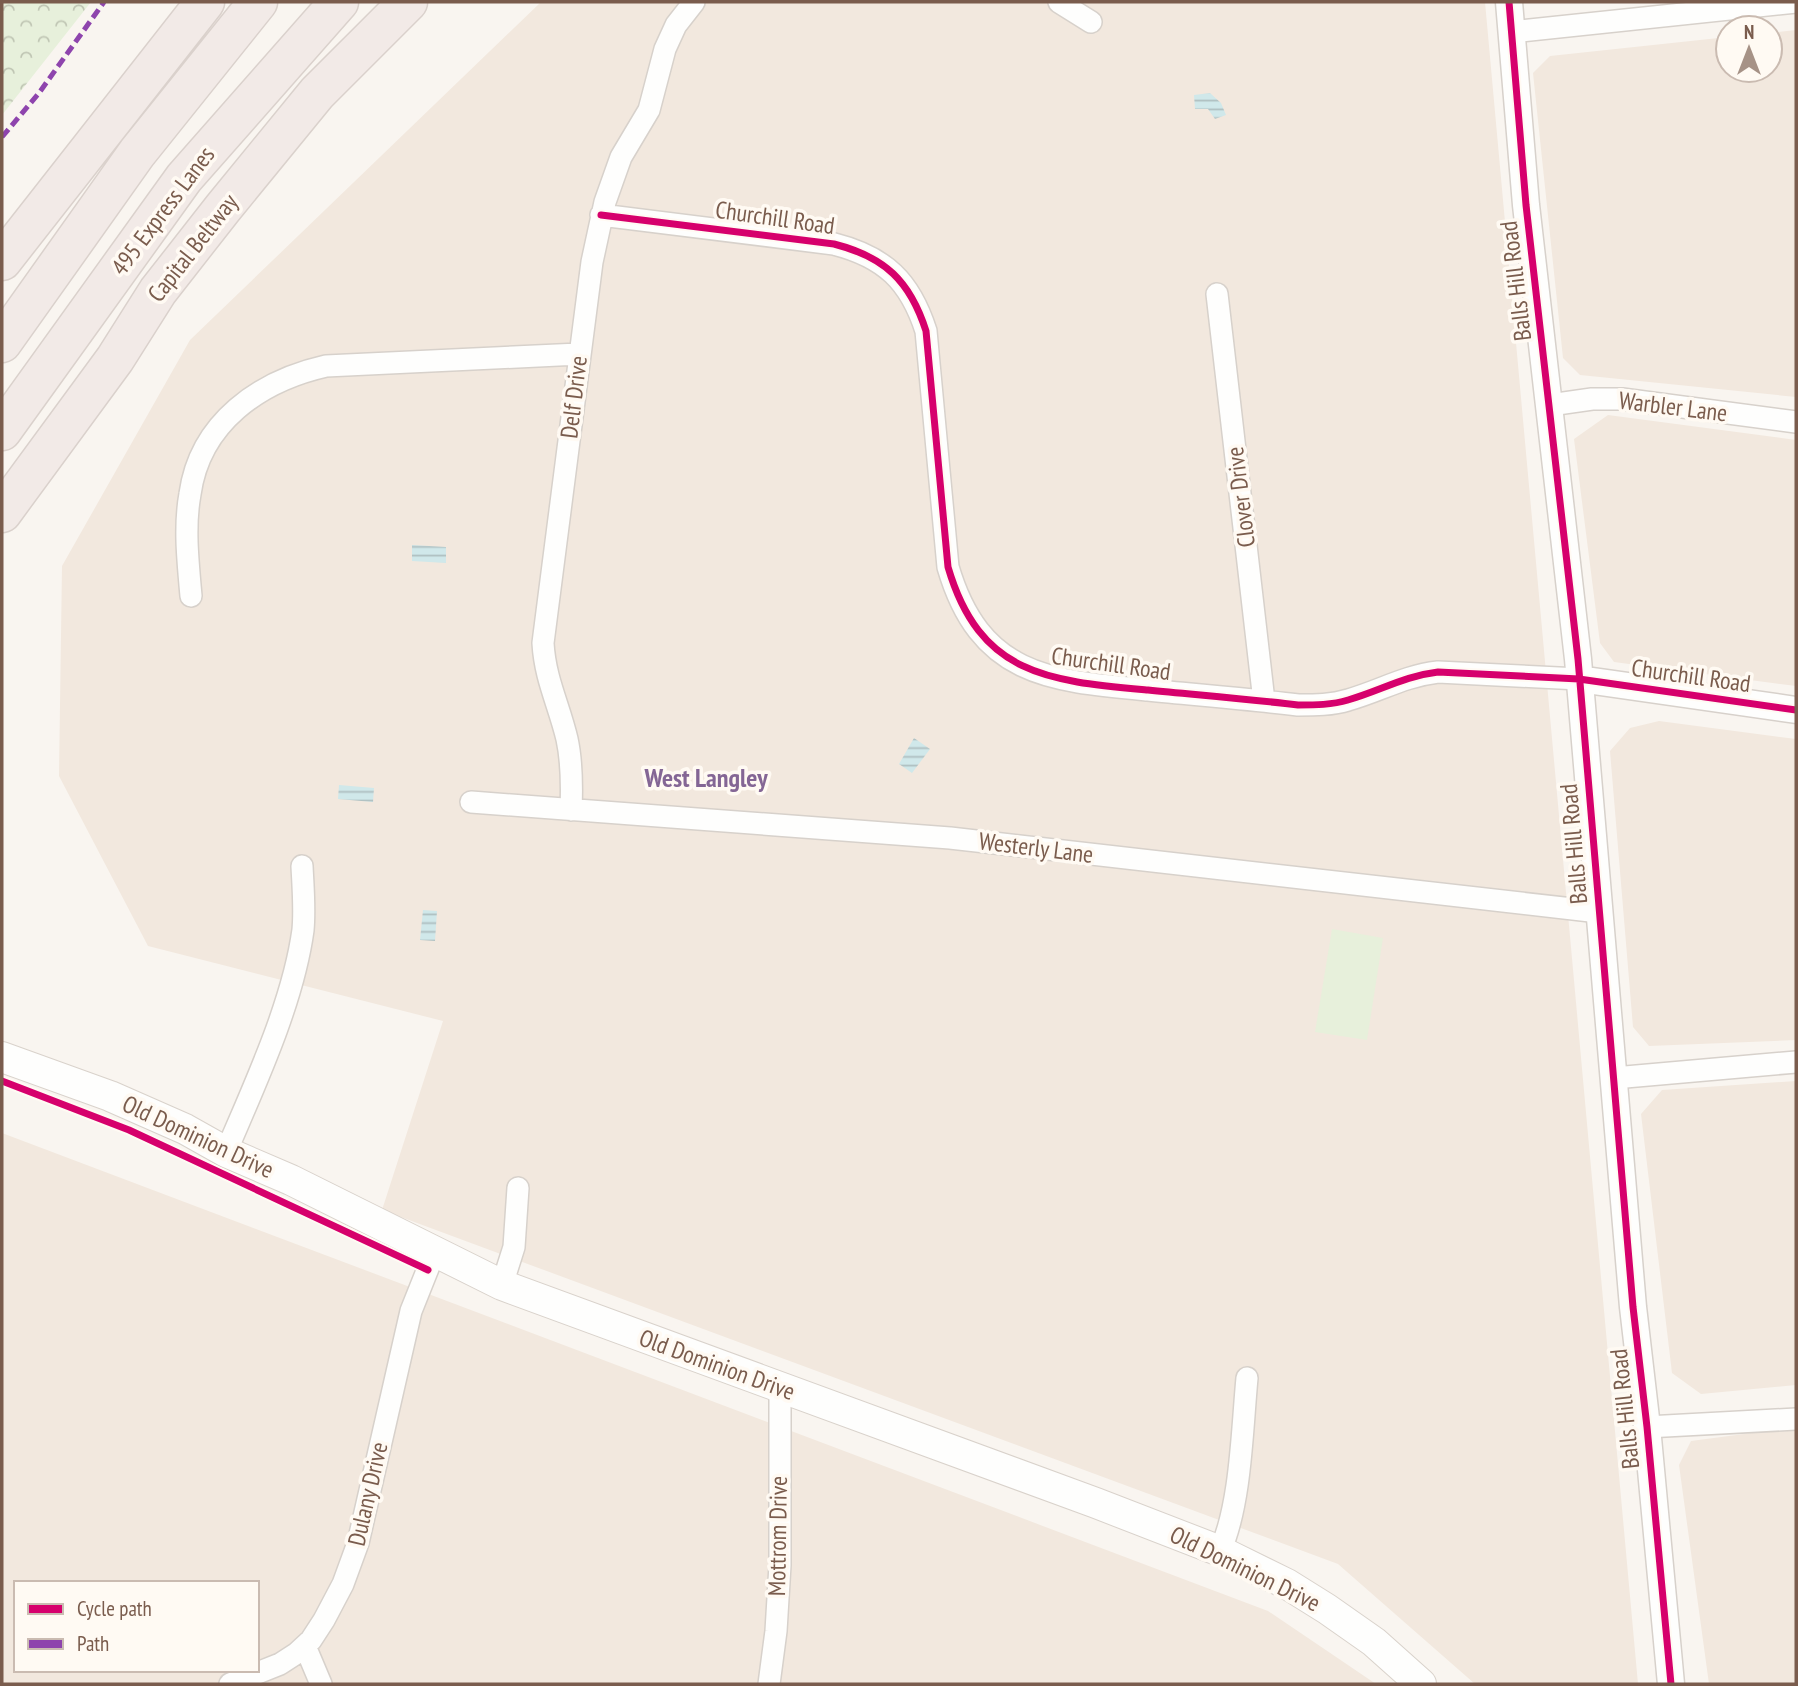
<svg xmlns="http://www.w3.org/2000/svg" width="1798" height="1686" font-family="'PT Sans Narrow',sans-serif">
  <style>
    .residential { fill: #f2e8de; fill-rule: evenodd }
    .grass { fill: #e7f0db }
    .forest { fill: url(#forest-crowns) }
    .water { fill: url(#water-rules) }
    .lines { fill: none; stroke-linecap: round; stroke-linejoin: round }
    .minor-casing { stroke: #d7d1cb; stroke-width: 24 }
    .tertiary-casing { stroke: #d7d1cb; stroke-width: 29 }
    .secondary-casing { stroke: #d9d2cb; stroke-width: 32 }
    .motorway-casing { stroke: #dad1cc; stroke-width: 41 }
    .minor { stroke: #fefefd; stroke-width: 21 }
    .tertiary { stroke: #fefefd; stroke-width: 26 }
    .secondary { stroke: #fefefd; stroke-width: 30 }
    .motorway { stroke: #f2eae7; stroke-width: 38 }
    .quiet { stroke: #8e44ad; stroke-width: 5; stroke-dasharray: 10 5; stroke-linecap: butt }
    .cycleway-casing { stroke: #fffaf3; stroke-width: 11 }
    .cycleway { stroke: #d6006c; stroke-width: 7 }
    .labels { text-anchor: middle; stroke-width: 7; stroke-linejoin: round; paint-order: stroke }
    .street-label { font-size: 24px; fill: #7a5c4d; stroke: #fffaf3 }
    .neighbourhood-label { font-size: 26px; font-weight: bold; fill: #846695; stroke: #fffaf3 }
  </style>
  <defs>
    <pattern id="forest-crowns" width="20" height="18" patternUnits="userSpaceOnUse" patternTransform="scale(1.75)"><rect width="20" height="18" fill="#e7f0db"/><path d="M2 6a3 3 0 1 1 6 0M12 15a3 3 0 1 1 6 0" fill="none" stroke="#c0c6b4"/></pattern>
    <pattern id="water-rules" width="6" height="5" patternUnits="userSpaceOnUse" patternTransform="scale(1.75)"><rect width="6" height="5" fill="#d0e8ea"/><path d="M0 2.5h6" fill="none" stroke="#aebfc0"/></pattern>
  </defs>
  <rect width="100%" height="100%" fill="#f9f5f0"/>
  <path class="residential" d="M541,2H1485L1638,1684H1475L1338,1564L382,1210L443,1021L148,946L59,776L62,566L190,340Z
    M1796,30V397L1580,375L1563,358L1533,73L1550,56L1728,37V70H1770V33Z
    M1608,415L1796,440V686L1614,662L1600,643L1574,439Z
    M1659,721L1796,739V1040L1649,1046L1633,1027L1610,751L1630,728Z
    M1796,1081V1385L1701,1394L1672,1373L1641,1114L1662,1090Z
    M2,1133L1268,1611L1376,1684H2ZM16,1583H257V1670H16Z
    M1796,1427V1684H1709L1679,1465L1691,1441Z"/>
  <path class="grass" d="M1332,929L1383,938L1367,1040L1315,1032Z"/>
  <path class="forest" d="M2,2H91L2,115Z"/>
  <path class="water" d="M1210,93L1221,103L1226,115L1215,119L1208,109H1195L1194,95Z
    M412,545L446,547V563L412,561Z
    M914,738L930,749L912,773L899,764Z
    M339,785L374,788L373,802L338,799Z
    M423,910L437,911L435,941L420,940Z"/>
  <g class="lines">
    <defs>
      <path id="minor" d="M1059,2L1091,22
        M1511,32L1796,2
        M601,215L834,244C885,257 910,281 926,331L948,567C980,676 1049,681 1148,690C1198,695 1248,699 1298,705C1315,705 1332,705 1348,700C1380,691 1404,676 1438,672L1579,679
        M1217,294L1264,701
        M1550,405L1592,399H1622L1796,422
        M191,596C188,562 184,527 190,494C200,422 260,381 326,366L579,354
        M471,802L950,838L1599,912
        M571,810C572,786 572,762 567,739C559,705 545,679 543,643L592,262L605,202L621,157L649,110L665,49L676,25L694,2
        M1614,1078L1796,1062
        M226,1152C255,1084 293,1003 303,930C305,909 303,887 302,866
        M502,1285L514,1247L518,1188
        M1647,1427L1796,1419
        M1220,1551C1241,1504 1242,1430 1247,1378
        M305,1646L321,1684
        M230,1684L280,1664L297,1653L311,1640L324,1620L343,1584L358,1543L411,1311L435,1251
        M769,1684L776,1631L780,1565V1388"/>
      <path id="tertiary" d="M1509,2L1526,205L1578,659L1633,1307L1647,1427L1671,1684
        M1579,679L1796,710"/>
      <path id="secondary" d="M2,1057L110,1096L185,1129L226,1152L291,1180L502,1285L1096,1503L1220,1551L1287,1584L1327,1609L1374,1642L1421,1684"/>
      <path id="motorway" d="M2,261L205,2
        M2,343L137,153L258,2
        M2,431L184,178L339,2
        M2,513L115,359L158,291L223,208L317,93L408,2"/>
    </defs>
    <use href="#minor" class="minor-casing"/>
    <use href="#tertiary" class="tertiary-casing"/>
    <use href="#secondary" class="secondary-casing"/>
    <use href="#motorway" class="motorway-casing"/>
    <use href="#minor" class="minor"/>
    <use href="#tertiary" class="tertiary"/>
    <use href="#secondary" class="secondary"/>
    <use href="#motorway" class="motorway"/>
    <path class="quiet" d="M2,137L39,93L104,2"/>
    <defs>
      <path id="cycleway" d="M1509,2L1526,205L1578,659L1633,1307L1647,1427L1671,1684
        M601,215L834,244C885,257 910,281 926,331L948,567C980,676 1049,681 1148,690C1198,695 1248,699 1298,705C1315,705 1332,705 1348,700C1380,691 1404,676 1438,672L1579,679L1796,710
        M2,1081L129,1130L428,1270"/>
    </defs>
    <use href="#cycleway" class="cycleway-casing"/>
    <use href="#cycleway" class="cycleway"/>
  </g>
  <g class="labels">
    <g class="street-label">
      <text transform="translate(163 211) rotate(-53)" y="8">495 Express Lanes</text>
      <text transform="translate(775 218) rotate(8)" y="8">Churchill Road</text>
      <text transform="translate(193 248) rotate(-52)" y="8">Capital Beltway</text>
      <text transform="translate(1516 281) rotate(-97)" y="8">Balls Hill Road</text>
      <text transform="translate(574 397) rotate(-83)" y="8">Delf Drive</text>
      <text transform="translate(1673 407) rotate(7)" y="8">Warbler Lane</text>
      <text transform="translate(1241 497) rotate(-97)" y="8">Clover Drive</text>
      <text transform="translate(1111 664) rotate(8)" y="8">Churchill Road</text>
      <text transform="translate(1691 676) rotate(8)" y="8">Churchill Road</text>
      <text transform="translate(1574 844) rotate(-95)" y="8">Balls Hill Road</text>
      <text transform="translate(1036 848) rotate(7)" y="8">Westerly Lane</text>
      <text transform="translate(198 1137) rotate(25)" y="8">Old Dominion Drive</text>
      <text transform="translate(717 1365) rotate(20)" y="8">Old Dominion Drive</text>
      <text transform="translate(1625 1409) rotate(-96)" y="8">Balls Hill Road</text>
      <text transform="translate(368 1494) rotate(-77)" y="8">Dulany Drive</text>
      <text transform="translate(778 1536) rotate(-89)" y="8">Mottrom Drive</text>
      <text transform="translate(1245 1569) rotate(26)" y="8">Old Dominion Drive</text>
    </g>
    <g class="neighbourhood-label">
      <text x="706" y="787">West Langley</text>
    </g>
  </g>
  <rect width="1798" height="1686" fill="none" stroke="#7a5c4d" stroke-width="7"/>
  <rect x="14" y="1581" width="245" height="91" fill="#fffaf3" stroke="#cabbb1" stroke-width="2"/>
  <rect x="28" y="1604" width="35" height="10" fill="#d6006c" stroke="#cabbb1" stroke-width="2"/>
  <text x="77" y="1616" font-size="21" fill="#7a5c4d">Cycle path</text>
  <rect x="28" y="1639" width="35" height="10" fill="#8e44ad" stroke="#cabbb1" stroke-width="2"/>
  <text x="77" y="1651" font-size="21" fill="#7a5c4d">Path</text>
  <g transform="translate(1749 49)"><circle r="33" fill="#fffaf3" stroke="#cabbb1" stroke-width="2"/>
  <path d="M0-5L12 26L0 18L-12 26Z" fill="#a69286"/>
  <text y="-10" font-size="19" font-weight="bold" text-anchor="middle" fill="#7a5c4d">N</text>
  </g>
</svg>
